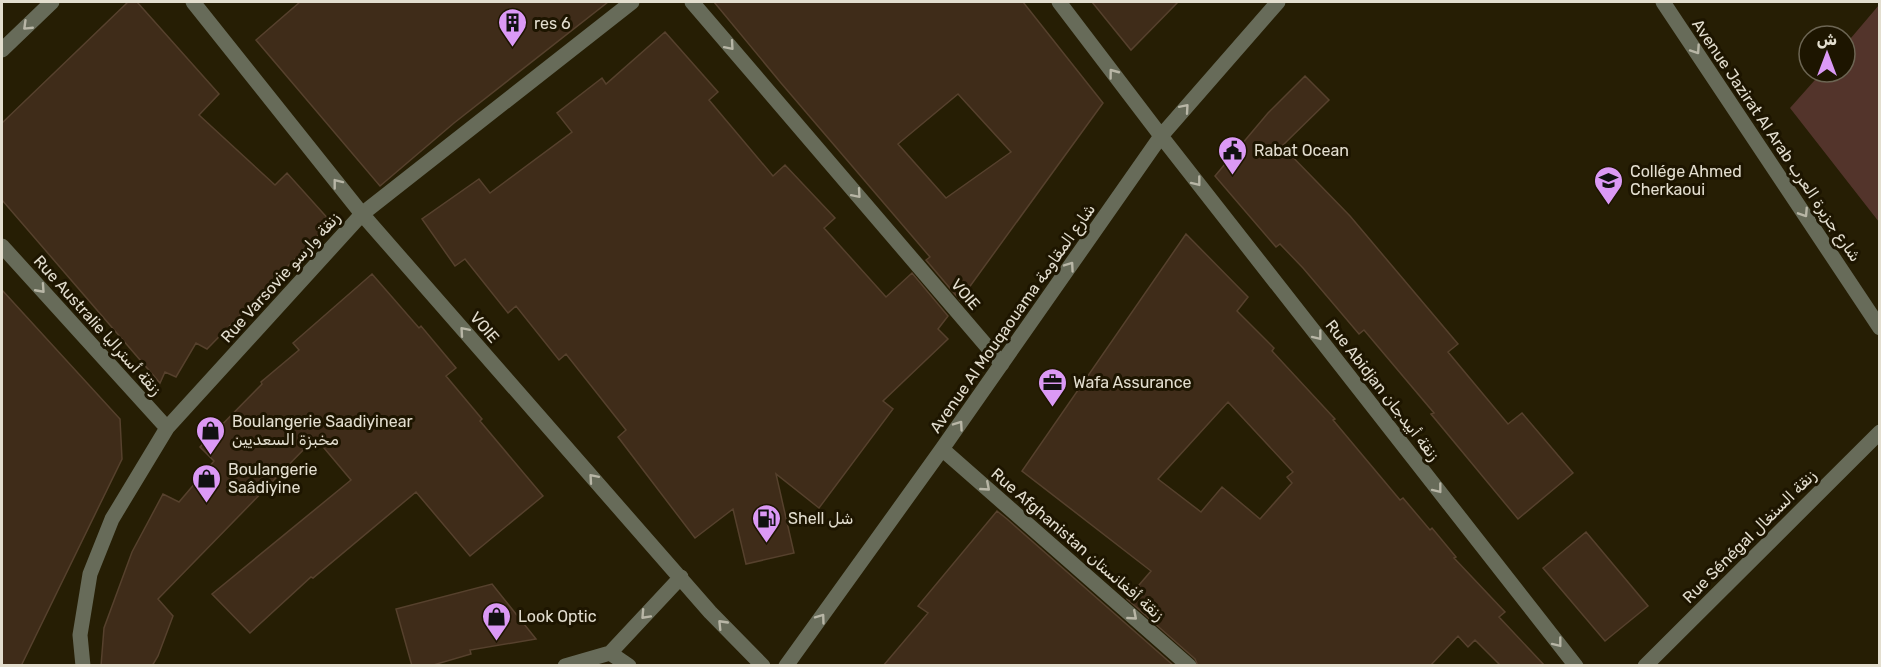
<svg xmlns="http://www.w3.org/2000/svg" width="1881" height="667" font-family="Rubik,'Noto Naskh Arabic',sans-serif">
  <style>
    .green { fill: #53342b }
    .building { fill: #3f2c19; stroke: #56412d; stroke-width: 1.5; fill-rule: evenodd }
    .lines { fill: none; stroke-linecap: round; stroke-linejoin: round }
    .minor { stroke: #676b59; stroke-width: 15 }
    .oneway { stroke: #b8b6a6 }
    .labels { text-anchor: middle; stroke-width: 6; stroke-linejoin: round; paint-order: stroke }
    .poi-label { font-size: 16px; fill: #e3decf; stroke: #1d1500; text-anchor: start }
    .street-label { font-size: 16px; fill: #e3decf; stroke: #1d1500 }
  </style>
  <rect width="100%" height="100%" fill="#261e04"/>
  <path class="green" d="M1879,5V222L1790,108L1822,72H1845V45Z"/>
  <path class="building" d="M128,2H137L219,94L199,115L275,185L287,173L331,222L207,349L196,343L176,377L165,372L160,383L2,200V123Z
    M300,2H608L454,123L380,186L256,40Z
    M714,2H1023L1103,103L960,300L926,260L930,257L781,83ZM958,94L1011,152L946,198L898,144Z
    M1092,2H1178L1131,50Z
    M665,32L718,92L709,100L773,176L785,165L835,218L824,228L886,297L912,273L948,316L938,329L948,339L883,401L893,409L819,508L776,474L794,553L746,564L733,509L695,538L618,437L626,430L566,354L559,360L516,306L508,313L465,259L455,266L422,219L479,179L490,193L572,132L557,113L602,78L606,84Z
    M1305,76L1329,100L1282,146L1350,216L1458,344L1448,352L1508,424L1522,413L1573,473L1518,519L1431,414L1434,413L1364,330L1359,334L1303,268L1280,244L1276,247L1215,176L1268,113Z
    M1186,234L1248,297L1237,311L1274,348L1272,351L1335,419L1333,420L1400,500L1403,498L1430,530L1432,528L1456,557L1454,558L1505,612L1499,617L1545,666H1501L1475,640L1468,647L1458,636L1430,666H1198L1195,659L1127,599L1151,571L1022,471ZM1228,402L1293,472L1287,477L1292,483L1260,519L1222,487L1201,512L1158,479Z
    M372,274L419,328L421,326L456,368L446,376L482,419L480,421L543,496L470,556L416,492L313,578L311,577L250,633L212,594L351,480L319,442L314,446L311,442L158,599L173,616L158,656L152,666H101L104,628L132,552L163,494L179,502L214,461L200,447L262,384L261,382L299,350L293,343Z
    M2,290L120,419L122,459L21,666H2Z
    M997,511L1007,519L1174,666H883L928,613L918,606Z
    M1586,532L1648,606L1605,641L1543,568Z
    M492,584L536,639L470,650L471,654L430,666H412L396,609Z"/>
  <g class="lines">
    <path class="minor" d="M193,2L362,214L710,612L763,666
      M692,2L1002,364
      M1059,2L1161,136L1576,666
      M1663,2L1880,328
      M2,50L52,2
      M2,246L167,428
      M942,449L1189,666
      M610,653L681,577
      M610,653L629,666
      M83,666L80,635L90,574L112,519L167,428L362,214L632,2
      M565,666L610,653
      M786,666L942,449L1161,136L1278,2
      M1645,666L1880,432"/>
  </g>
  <defs><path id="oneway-chevron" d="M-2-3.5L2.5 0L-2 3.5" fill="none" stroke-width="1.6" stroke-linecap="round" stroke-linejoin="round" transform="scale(1.5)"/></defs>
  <g class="oneway">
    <use href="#oneway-chevron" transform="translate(27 26) rotate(136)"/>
    <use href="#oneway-chevron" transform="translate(730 46) rotate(49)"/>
    <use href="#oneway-chevron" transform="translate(1696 50) rotate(56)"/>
    <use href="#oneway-chevron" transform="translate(1113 73) rotate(-127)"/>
    <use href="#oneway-chevron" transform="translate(1185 108) rotate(-49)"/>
    <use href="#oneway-chevron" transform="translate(1197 182) rotate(52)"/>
    <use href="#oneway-chevron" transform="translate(337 183) rotate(-128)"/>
    <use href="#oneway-chevron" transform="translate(857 194) rotate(49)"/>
    <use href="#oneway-chevron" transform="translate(1804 213) rotate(57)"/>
    <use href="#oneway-chevron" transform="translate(1070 266) rotate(-55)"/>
    <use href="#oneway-chevron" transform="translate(41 289) rotate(48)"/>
    <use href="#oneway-chevron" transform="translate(464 331) rotate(-131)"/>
    <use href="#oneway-chevron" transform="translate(1318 336) rotate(52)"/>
    <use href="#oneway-chevron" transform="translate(959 425) rotate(-55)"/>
    <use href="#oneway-chevron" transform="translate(593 478) rotate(-131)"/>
    <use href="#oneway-chevron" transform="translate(986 487) rotate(41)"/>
    <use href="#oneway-chevron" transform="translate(1438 489) rotate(52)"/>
    <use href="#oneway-chevron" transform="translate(645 615) rotate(133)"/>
    <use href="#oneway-chevron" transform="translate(1133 616) rotate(41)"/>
    <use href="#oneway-chevron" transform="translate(821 618) rotate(-54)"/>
    <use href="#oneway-chevron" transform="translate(722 624) rotate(-134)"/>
    <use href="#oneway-chevron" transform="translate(1558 643) rotate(52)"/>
  </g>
  <defs>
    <symbol id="building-pin" viewBox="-11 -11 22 30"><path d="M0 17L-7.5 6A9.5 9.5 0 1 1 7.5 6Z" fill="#db99f5" stroke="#1d1500"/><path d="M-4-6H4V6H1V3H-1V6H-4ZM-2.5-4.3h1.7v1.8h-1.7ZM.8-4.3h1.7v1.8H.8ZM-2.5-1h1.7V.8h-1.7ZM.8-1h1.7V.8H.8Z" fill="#111"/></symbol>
    <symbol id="civic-pin" viewBox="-11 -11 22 30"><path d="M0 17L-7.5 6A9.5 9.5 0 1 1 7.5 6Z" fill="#db99f5" stroke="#1d1500"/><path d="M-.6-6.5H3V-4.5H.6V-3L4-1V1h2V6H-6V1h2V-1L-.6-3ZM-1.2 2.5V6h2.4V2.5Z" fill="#111"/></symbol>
    <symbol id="school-pin" viewBox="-11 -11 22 30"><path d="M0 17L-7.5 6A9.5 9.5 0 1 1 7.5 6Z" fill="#db99f5" stroke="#1d1500"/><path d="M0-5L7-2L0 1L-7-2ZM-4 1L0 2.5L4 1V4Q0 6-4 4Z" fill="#111"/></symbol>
    <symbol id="office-pin" viewBox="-11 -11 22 30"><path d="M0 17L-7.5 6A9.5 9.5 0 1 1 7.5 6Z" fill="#db99f5" stroke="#1d1500"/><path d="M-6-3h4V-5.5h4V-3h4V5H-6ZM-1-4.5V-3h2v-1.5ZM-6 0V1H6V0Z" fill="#111"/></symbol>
    <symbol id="shop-pin" viewBox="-11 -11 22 30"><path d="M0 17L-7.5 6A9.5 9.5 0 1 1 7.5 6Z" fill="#db99f5" stroke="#1d1500"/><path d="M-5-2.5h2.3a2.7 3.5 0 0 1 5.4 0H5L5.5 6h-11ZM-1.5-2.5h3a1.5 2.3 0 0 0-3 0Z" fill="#111"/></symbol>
    <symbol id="fuel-pin" viewBox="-11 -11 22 30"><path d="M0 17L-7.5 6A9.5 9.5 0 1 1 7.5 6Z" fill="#db99f5" stroke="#1d1500"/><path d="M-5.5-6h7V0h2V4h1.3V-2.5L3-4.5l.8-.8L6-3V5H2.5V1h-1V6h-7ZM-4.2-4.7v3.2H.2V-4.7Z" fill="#111"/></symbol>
  </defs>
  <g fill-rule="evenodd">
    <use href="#building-pin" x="496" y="6" width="33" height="45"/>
    <use href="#civic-pin" x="1216" y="134" width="33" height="45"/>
    <use href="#school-pin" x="1592" y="164" width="33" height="45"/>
    <use href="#office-pin" x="1036" y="366" width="33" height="45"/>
    <use href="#shop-pin" x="194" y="414" width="33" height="45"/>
    <use href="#shop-pin" x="190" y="462" width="33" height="45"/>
    <use href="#fuel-pin" x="750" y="502" width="33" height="45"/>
    <use href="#shop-pin" x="480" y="600" width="33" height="45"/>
  </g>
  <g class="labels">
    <g class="poi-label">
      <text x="534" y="29">res 6</text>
      <text x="1254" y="156">Rabat Ocean</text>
      <text x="1630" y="177">Collége Ahmed<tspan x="1630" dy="18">Cherkaoui</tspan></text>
      <text x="1073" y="388">Wafa Assurance</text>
      <text x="232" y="427">Boulangerie Saadiyinear<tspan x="232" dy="18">مخبزة السعديين</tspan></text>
      <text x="228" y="475">Boulangerie<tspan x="228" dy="18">Saâdiyine</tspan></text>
      <text x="788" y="524">Shell شل</text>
      <text x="518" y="622">Look Optic</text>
    </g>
    <g class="street-label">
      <text transform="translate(1777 140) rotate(56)" y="6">Avenue Jazirat Al Arab شارع جزيرة العرب</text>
      <text transform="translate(280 277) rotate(-48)" y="6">Rue Varsovie زنقة وارسو</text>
      <text transform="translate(966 294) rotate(49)" y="6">VOIE</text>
      <text transform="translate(1012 318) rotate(-55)" y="6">Avenue Al Mouqaouama شارع المقاومة</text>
      <text transform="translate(98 325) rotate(48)" y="6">Rue Australie زنقة أستراليا</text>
      <text transform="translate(485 327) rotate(49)" y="6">VOIE</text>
      <text transform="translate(1383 390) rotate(52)" y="6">Rue Abidjan زنقة أبيدجان</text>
      <text transform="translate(1749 536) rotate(-45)" y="6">Rue Sénégal زنقة السنغال</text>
      <text transform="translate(1078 544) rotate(41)" y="6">Rue Afghanistan زنقة أفغانستان</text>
    </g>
  </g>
  <rect width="1881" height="667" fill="none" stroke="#e3decf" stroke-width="6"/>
  <g transform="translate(1827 54)"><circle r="28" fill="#1d1500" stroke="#6c6553" stroke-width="1.5"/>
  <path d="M0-4.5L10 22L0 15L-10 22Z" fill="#db99f5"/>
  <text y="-9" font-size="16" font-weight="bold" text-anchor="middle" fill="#e3decf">ش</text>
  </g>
</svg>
